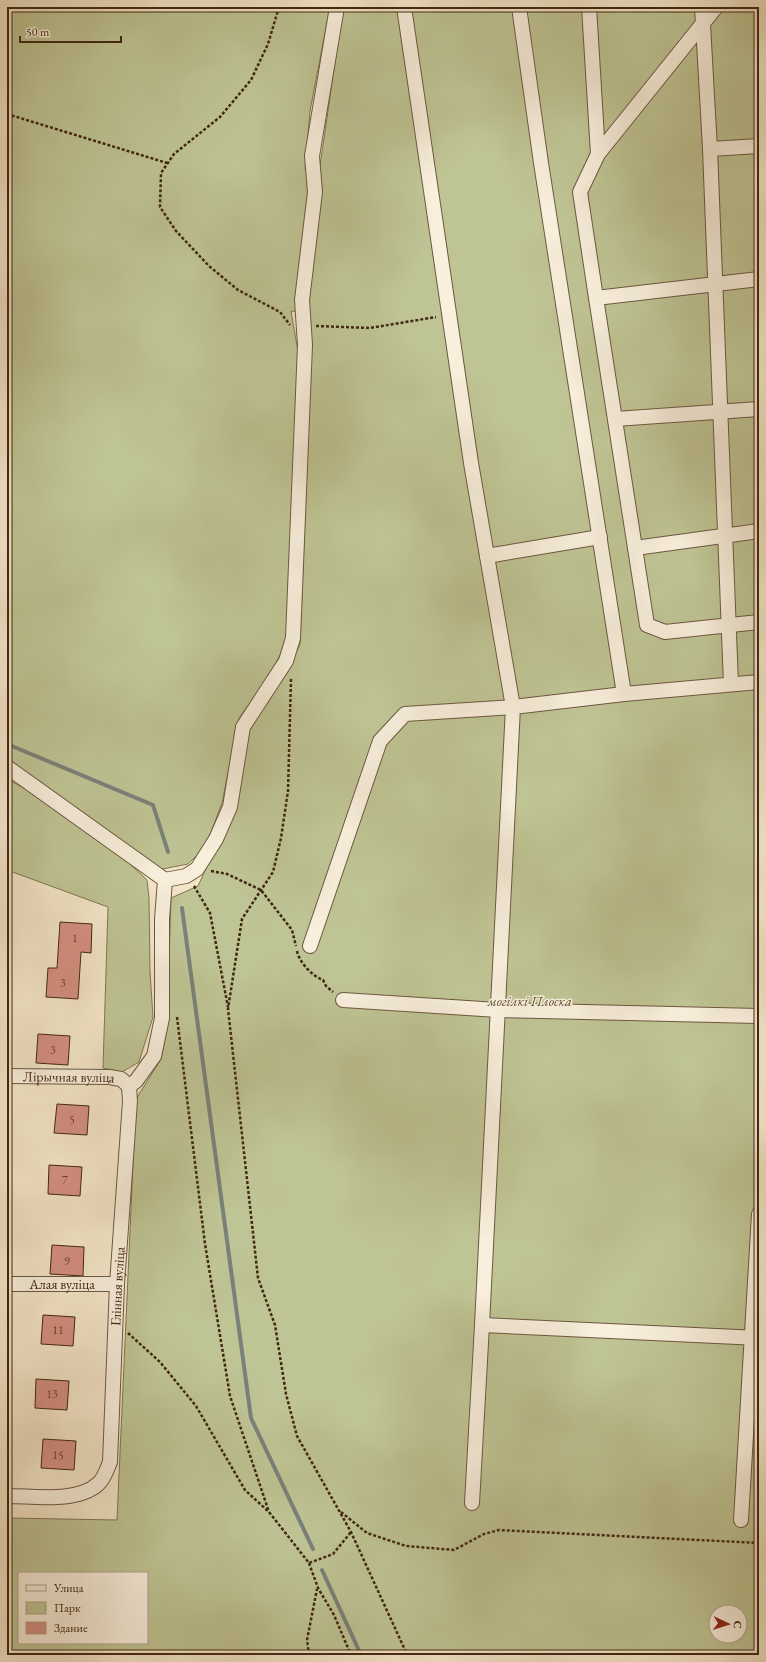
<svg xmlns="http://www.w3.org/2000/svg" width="766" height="1662" font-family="'EB Garamond',serif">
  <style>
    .green { fill: #bfc494; stroke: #807653; fill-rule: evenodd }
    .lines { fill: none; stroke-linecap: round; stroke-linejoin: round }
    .stream { stroke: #7a817a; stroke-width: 4 }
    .building { fill: #d59082; stroke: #412712 }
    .minor-casing { stroke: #6e5740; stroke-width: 16 }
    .path { stroke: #412712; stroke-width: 2.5; stroke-dasharray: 3 2; stroke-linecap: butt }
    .minor { stroke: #f8efdc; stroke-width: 14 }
    .labels { text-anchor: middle; stroke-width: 3; stroke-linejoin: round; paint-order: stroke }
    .number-label { font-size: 12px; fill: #66412e }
    .park-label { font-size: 14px; font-style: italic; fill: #604e32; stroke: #f8efdc }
    .street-label { font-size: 14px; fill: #412712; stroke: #f8efdc }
  </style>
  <rect width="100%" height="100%" fill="#f4e6c9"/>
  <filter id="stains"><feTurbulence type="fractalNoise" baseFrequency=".005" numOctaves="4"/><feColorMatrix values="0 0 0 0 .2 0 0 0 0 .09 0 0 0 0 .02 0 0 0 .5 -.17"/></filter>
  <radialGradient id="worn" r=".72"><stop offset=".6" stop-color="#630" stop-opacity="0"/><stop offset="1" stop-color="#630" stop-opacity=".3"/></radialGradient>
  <path class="green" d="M7,7H330L310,111L305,169L319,173L343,7H759V1655H7V1518L117,1520L136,1099L161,1059L167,1029L171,898L198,886L210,860L250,725L281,681L300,645L311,360L310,313L291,311L299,357L288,637L272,672L239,718L222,803L206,846L188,864L163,869L157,867L7,760ZM19,1573H147V1643H19ZM716,1612H740V1636H716Z
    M7,779L27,790L126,860L147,880L149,898L150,972L153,1017L139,1062L122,1072L103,1068L108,907L7,870Z"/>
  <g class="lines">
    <path class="stream" d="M7,744L153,805L168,852
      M182,908L251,1418L313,1549
      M322,1570L361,1655"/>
  </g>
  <path class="building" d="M60,922L92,924L91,953L81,952L78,999L46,997L48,968H57Z
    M38,1034L70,1036L68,1065L36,1063Z
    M57,1104L89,1106L87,1135L54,1133Z
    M49,1165L82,1167L80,1196L48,1194Z
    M52,1245L84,1247L83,1276L50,1274Z
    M43,1315L75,1317L73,1346L41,1344Z
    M36,1379L69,1381L67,1410L35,1408Z
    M43,1439L76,1441L74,1470L41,1468Z"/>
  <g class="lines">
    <defs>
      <g id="minor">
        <path d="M519,7L541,163L624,694"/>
        <path d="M589,7L598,154"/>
        <path d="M702,7L710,149L731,684"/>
        <path d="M716,7L598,154L580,192L596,298L647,625L665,632L759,622"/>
        <path d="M710,149L759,146"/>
        <path d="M596,298L759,279"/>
        <path d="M615,419L759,409"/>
        <path d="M635,548L759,531"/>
        <path d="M487,556L600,537"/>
        <path d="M7,767L165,880"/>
        <path d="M310,946L380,741L405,714L513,707L471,463L404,7"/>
        <path d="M343,1000L498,1010L759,1016"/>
        <path id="s1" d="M7,1076L109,1077L121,1079L129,1086"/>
        <path d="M129,1086L136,1081L154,1056L162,1018V919L165,880L186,876L197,869L216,839L230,807L243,727L286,661L293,638L305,345L302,300L315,192L312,156L337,7"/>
        <path id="s2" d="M7,1284H117"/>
        <path d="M482,1325L759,1338"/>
        <path id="s3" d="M7,1496C34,1496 77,1503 98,1484C104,1479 107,1469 110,1462L117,1284L130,1101L129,1086"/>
        <path d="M472,1503L482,1325L513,707L624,694L759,682"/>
        <path d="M741,1520L759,1214"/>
      </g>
    </defs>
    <use href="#minor" class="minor-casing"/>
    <path class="path" d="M279,7L268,44L251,80L220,117L174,154L161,173L160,207L176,231L209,266L238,290L280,312L290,325
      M7,114L167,163
      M316,326L370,328L436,317
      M291,679L288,791L281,838L273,872L242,919L228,1009L258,1278L275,1325L286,1394L297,1436L351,1532L405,1650L406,1655
      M211,871L227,874L261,890L292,930L296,946
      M194,886L210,913L228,1007
      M297,951C299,962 312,976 323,980L326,986L333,992
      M177,1017L205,1244L230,1396L269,1512
      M128,1333L160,1362L196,1406L245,1490L269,1512L309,1563L333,1554L351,1532
      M341,1512L367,1533L406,1546L454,1550L484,1534L499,1530L759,1543
      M309,1563L318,1588L334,1615L351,1655
      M309,1655L307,1640L317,1589"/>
    <use href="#minor" class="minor"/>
  </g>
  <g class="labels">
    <g class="number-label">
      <text x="75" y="942">1</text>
      <text x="63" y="987">3</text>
      <text x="53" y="1054">3</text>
      <text x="72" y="1123">5</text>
      <text x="65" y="1184">7</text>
      <text x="67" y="1265">9</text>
      <text x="58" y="1334">11</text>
      <text x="52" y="1398">13</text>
      <text x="58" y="1459">15</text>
    </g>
    <g class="park-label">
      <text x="530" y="1006">могілкі Плоска</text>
    </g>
    <g class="street-label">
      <text dy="5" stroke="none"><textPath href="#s1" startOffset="62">Лірычная вуліца</textPath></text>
      <text dy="5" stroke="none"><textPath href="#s2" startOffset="55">Алая вуліца</textPath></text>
      <text dy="5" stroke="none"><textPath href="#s3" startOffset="295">Глінная вуліца</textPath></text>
    </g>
  </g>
  <rect width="766" height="1662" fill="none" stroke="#f4e6c9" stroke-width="24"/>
  <rect x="8" y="8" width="750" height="1646" fill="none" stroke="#412712" stroke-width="2"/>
  <rect x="12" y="12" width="742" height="1638" fill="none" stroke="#412712"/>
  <rect x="18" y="1572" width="130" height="72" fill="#f8efdc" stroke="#af9f8b"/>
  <rect x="26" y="1585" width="20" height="6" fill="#f8efdc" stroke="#af9f8b"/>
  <text x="54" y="1592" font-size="12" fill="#412712">Улица</text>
  <rect x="26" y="1602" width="20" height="12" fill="#bfc494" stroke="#af9f8b"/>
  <text x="54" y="1612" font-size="12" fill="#412712">Парк</text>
  <rect x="26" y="1622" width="20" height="12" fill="#d59082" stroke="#af9f8b"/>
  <text x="54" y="1632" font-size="12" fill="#412712">Здание</text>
  <g transform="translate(728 1624) rotate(94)"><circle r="19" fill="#f8efdc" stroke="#af9f8b"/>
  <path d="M0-3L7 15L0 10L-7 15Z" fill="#8f2418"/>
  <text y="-6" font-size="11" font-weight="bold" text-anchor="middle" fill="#412712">С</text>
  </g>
  <path d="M20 36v6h101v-6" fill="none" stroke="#412712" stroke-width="2"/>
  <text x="26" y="36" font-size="12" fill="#412712" stroke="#f8efdc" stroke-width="3" paint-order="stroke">50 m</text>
  <rect width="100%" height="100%" filter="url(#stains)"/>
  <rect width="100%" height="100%" fill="url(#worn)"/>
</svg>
